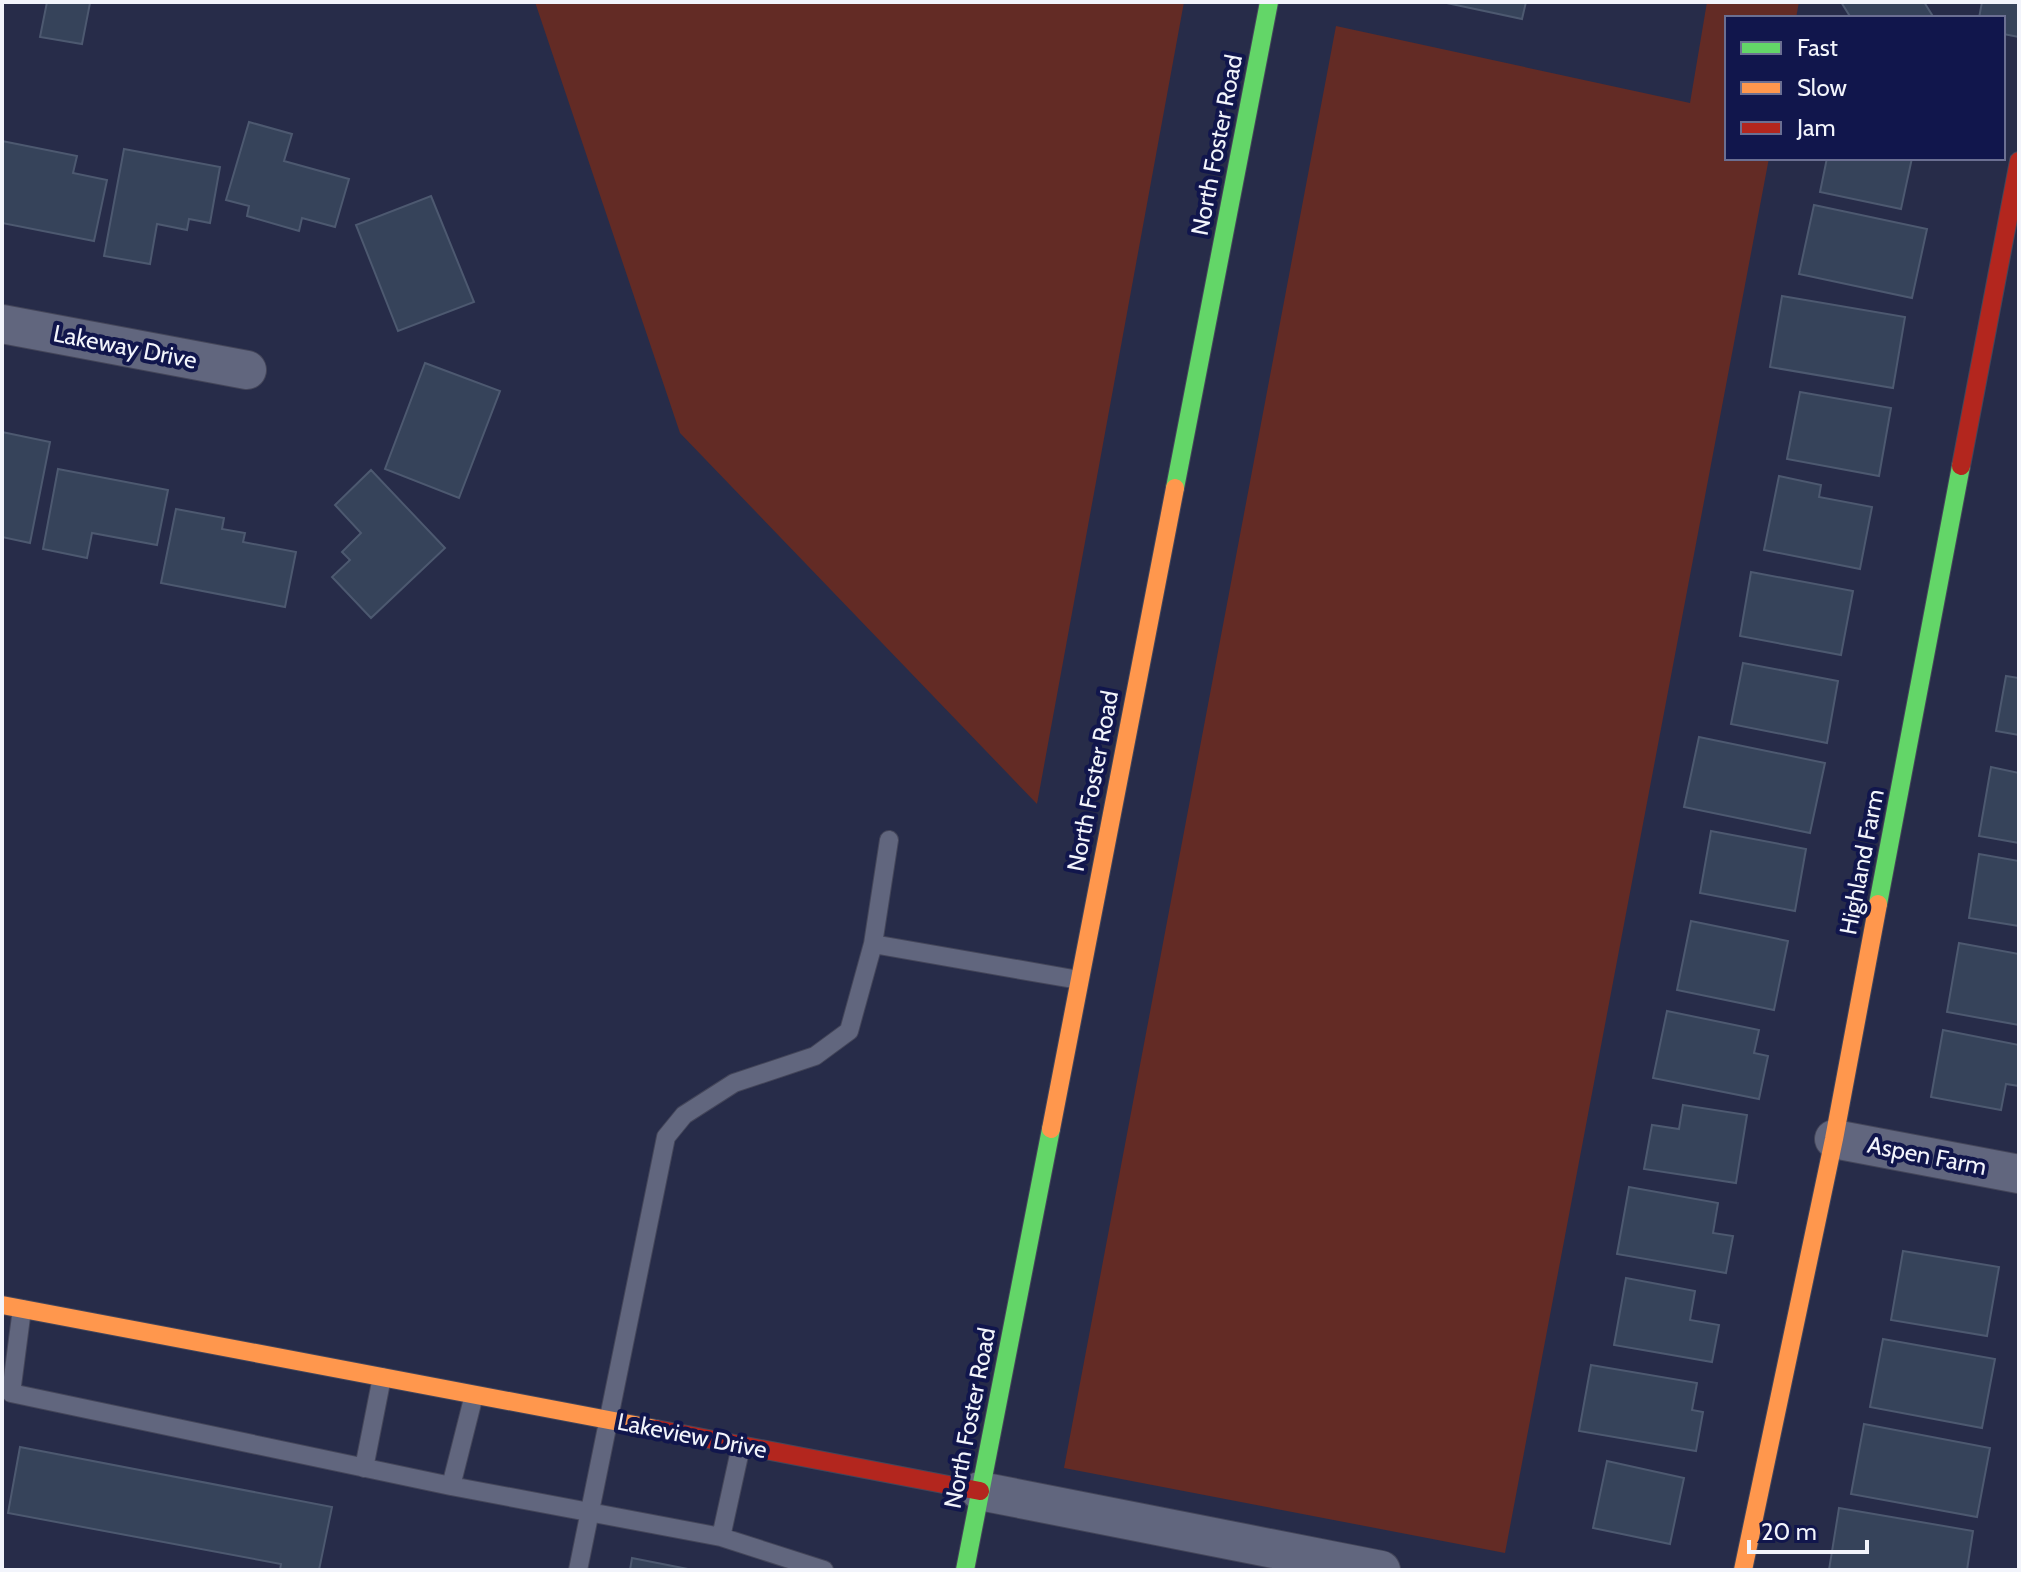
<svg xmlns="http://www.w3.org/2000/svg" width="2021" height="1572" font-family="Cabin,sans-serif">
  <style>
    .green { fill: #632b25 }
    .building { fill: #36435a; stroke: #4d5970; stroke-width: 2 }
    .lines { fill: none; stroke-linecap: round; stroke-linejoin: round }
    .lane-casing { stroke: #44465a; stroke-width: 20 }
    .street-casing { stroke: #44465a; stroke-width: 40 }
    .fast-casing { stroke: #44465a; stroke-width: 20 }
    .slow-casing { stroke: #44465a; stroke-width: 20 }
    .jam-casing { stroke: #44465a; stroke-width: 20 }
    .lane { stroke: #61667e; stroke-width: 18 }
    .street { stroke: #61667e; stroke-width: 38 }
    .fast { stroke: #63d668; stroke-width: 18 }
    .slow { stroke: #ff974d; stroke-width: 18 }
    .jam { stroke: #b3261e; stroke-width: 18 }
    .labels { text-anchor: middle; stroke-width: 8; stroke-linejoin: round; paint-order: stroke }
    .street-label { font-size: 24px; fill: #f2f4fb; stroke: #11164c }
  </style>
  <rect width="100%" height="100%" fill="#272c49"/>
  <path class="green" d="M535,2H1184L1037,804L680,433Z
    M1707,2H1799L1796,18H1727V158H1769L1505,1553L1064,1468L1336,26L1690,103Z"/>
  <path class="building" d="M47,2L90,3L82,44L40,37Z
    M1442,2H1526L1522,19Z
    M1841,2H1924L1934,18H1851Z
    M1982,2H2019V37L2003,34V18H1979Z
    M249,122L292,134L284,161L349,179L335,227L302,218L299,231L247,216L249,206L226,200Z
    M2,141L77,156L73,173L107,180L94,241L2,223Z
    M124,149L220,167L210,223L189,219L187,230L157,224L150,264L104,256Z
    M1827,158H1912L1901,209L1820,192Z
    M431,196L474,302L398,331L356,225Z
    M1814,205L1927,229L1912,298L1799,274Z
    M1782,296L1905,317L1893,388L1770,367Z
    M425,363L500,391L459,498L385,469Z
    M1800,392L1891,408L1879,476L1787,459Z
    M2,432L50,442L30,543L2,537Z
    M58,469L168,490L157,545L92,533L87,558L43,549Z
    M371,470L445,548L371,618L332,577L350,560L342,552L361,533L335,505Z
    M1779,476L1821,485L1819,497L1872,507L1860,569L1764,550Z
    M176,509L224,518L222,529L245,533L243,542L296,552L285,607L161,583Z
    M1751,572L1853,591L1841,655L1740,636Z
    M1743,663L1838,681L1827,743L1731,724Z
    M2006,676L2019,678V735L1996,731Z
    M1699,737L1825,763L1810,833L1684,807Z
    M1991,767L2019,773V843L1979,836Z
    M1711,831L1806,849L1795,911L1700,893Z
    M1979,854L2019,861V926L1969,918Z
    M1691,921L1788,941L1774,1010L1677,990Z
    M1959,943L2019,954V1025L1947,1012Z
    M1667,1011L1759,1030L1754,1053L1768,1056L1759,1099L1653,1078Z
    M1943,1030L2019,1045V1086L2006,1084L2001,1110L1931,1097Z
    M1683,1105L1747,1115L1736,1183L1644,1169L1652,1125L1679,1129Z
    M1629,1187L1718,1203L1713,1233L1733,1236L1726,1273L1617,1254Z
    M1903,1251L1999,1267L1987,1336L1891,1320Z
    M1626,1278L1695,1291L1690,1320L1719,1325L1712,1362L1614,1345Z
    M1883,1339L1995,1359L1982,1428L1870,1407Z
    M1591,1365L1697,1383L1692,1410L1703,1412L1696,1451L1579,1431Z
    M1864,1424L1990,1448L1977,1517L1851,1494Z
    M20,1447L332,1507L319,1570H280L281,1564L8,1513Z
    M1607,1461L1684,1478L1670,1544L1593,1528Z
    M1839,1508L1973,1531L1967,1570H1829Z
    M632,1558L693,1570H630Z"/>
  <g class="lines">
    <defs>
      <path id="lane" d="M873,944L889,840
        M22,1309L11,1393L451,1486
        M474,1395L451,1486L721,1537L741,1446
        M364,1468L382,1377
        M721,1537L824,1570
        M578,1570L666,1137L684,1115L734,1083L815,1056L849,1031L873,944L1079,980"/>
      <path id="street" d="M2,324L247,370
        M1834,1139L2019,1174
        M980,1491L1381,1570"/>
      <path id="fast" d="M1175,488L1269,2
        M1878,904L1961,466
        M965,1570L1051,1129"/>
      <path id="slow" d="M1051,1129L1175,488
        M2,1305L656,1429
        M1743,1570L1834,1139L1878,904"/>
      <path id="jam" d="M1961,466L2019,161
        M656,1429L980,1491"/>
    </defs>
    <use href="#lane" class="lane-casing"/>
    <use href="#street" class="street-casing"/>
    <use href="#fast" class="fast-casing"/>
    <use href="#slow" class="slow-casing"/>
    <use href="#jam" class="jam-casing"/>
    <use href="#lane" class="lane"/>
    <use href="#street" class="street"/>
    <use href="#fast" class="fast"/>
    <use href="#slow" class="slow"/>
    <use href="#jam" class="jam"/>
  </g>
  <g class="labels">
    <g class="street-label">
      <text transform="translate(1217 145) rotate(-79)" y="8">North Foster Road</text>
      <text transform="translate(125 347) rotate(11)" y="8">Lakeway Drive</text>
      <text transform="translate(1093 781) rotate(-79)" y="8">North Foster Road</text>
      <text transform="translate(1862 862) rotate(-79)" y="8">Highland Farm</text>
      <text transform="translate(1927 1156) rotate(11)" y="8">Aspen Farm</text>
      <text transform="translate(970 1418) rotate(-79)" y="8">North Foster Road</text>
      <text transform="translate(692 1436) rotate(11)" y="8">Lakeview Drive</text>
    </g>
  </g>
  <rect width="2021" height="1572" fill="none" stroke="#f2f4fb" stroke-width="8"/>
  <rect x="1725" y="16" width="280" height="144" fill="#11164c" stroke="#6b6f92" stroke-width="2"/>
  <rect x="1741" y="42" width="40" height="12" fill="#63d668" stroke="#6b6f92" stroke-width="2"/>
  <text x="1797" y="56" font-size="24" fill="#f2f4fb">Fast</text>
  <rect x="1741" y="82" width="40" height="12" fill="#ff974d" stroke="#6b6f92" stroke-width="2"/>
  <text x="1797" y="96" font-size="24" fill="#f2f4fb">Slow</text>
  <rect x="1741" y="122" width="40" height="12" fill="#b3261e" stroke="#6b6f92" stroke-width="2"/>
  <text x="1797" y="136" font-size="24" fill="#f2f4fb">Jam</text>
  <path d="M1749 1540v12h118v-12" fill="none" stroke="#f2f4fb" stroke-width="4"/>
  <text x="1761" y="1540" font-size="24" fill="#f2f4fb" stroke="#11164c" stroke-width="6" paint-order="stroke">20 m</text>
</svg>
